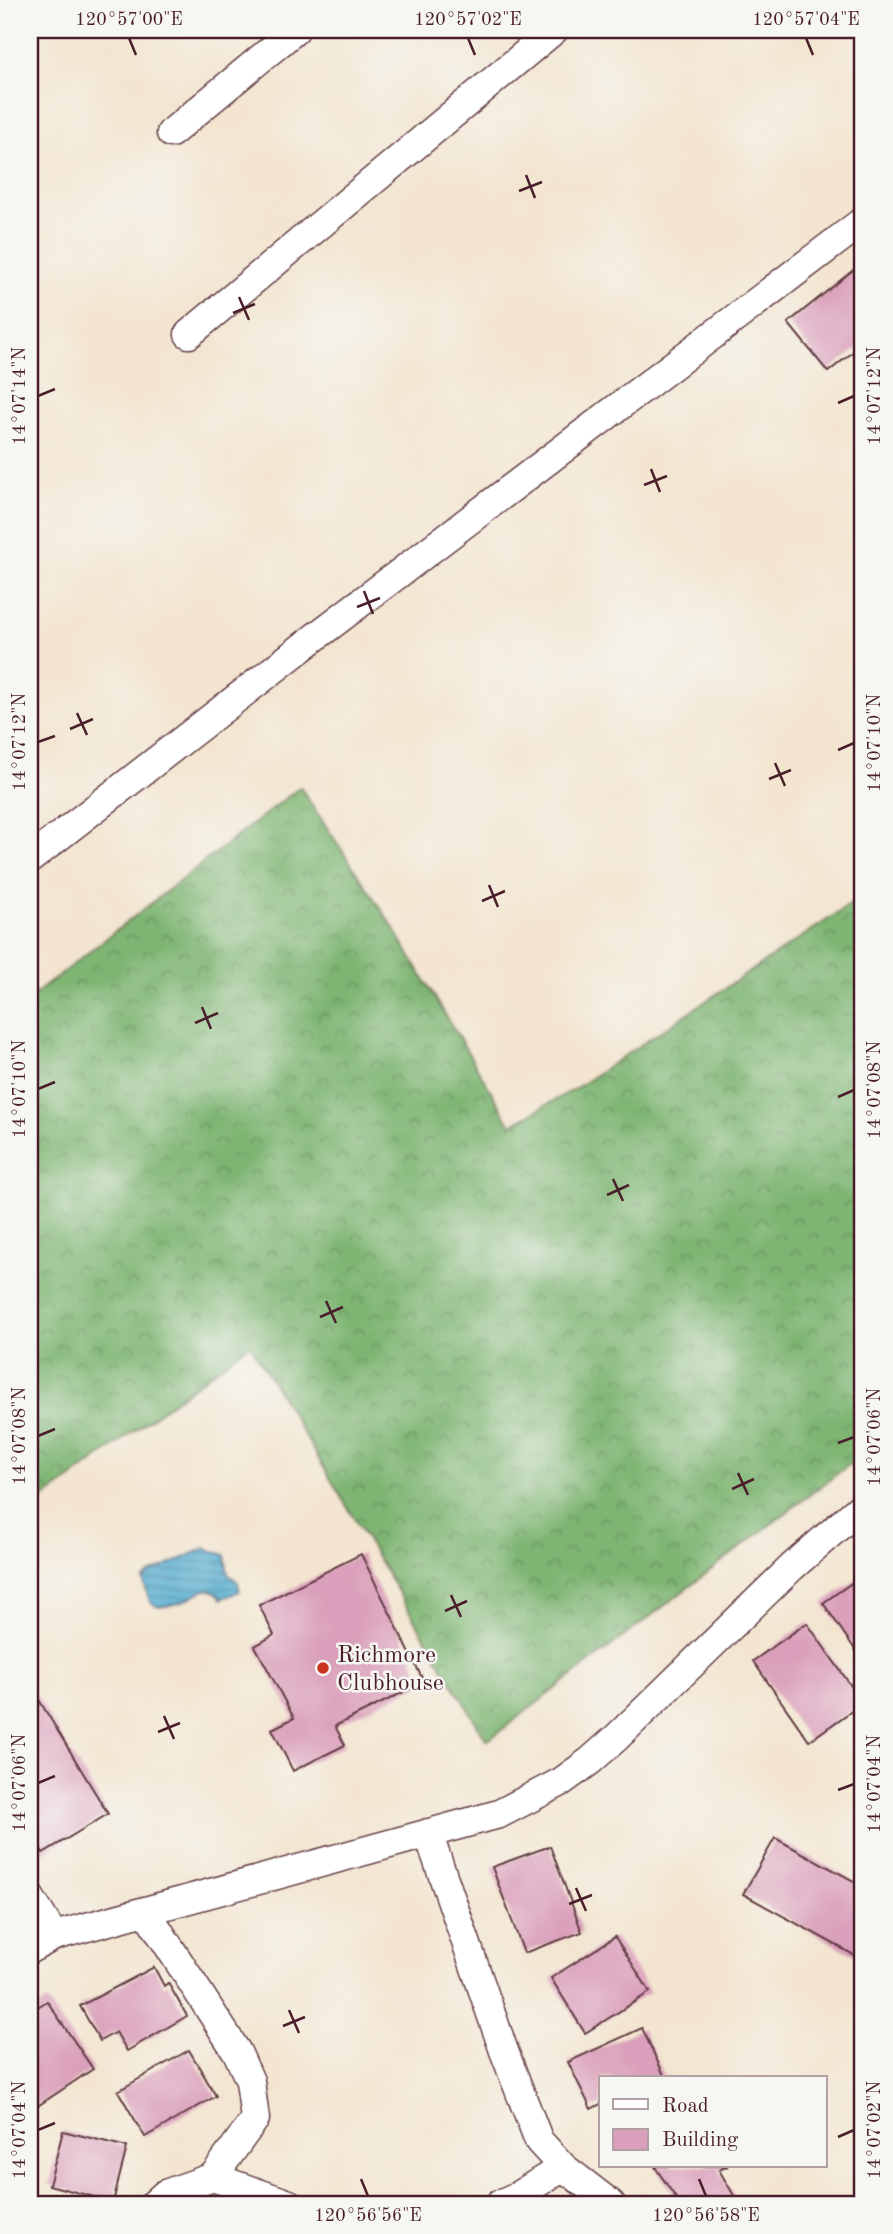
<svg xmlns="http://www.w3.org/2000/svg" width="893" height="2234" font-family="'Old Standard TT',serif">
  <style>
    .forest { fill: url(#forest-crowns); stroke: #646a4e; stroke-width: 2 }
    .water { fill: url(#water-rules); stroke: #4e657c; stroke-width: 2 }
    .building { fill: #da9fba }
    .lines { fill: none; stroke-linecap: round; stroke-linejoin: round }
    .street-casing { stroke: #633d44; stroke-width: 31 }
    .street { stroke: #fff; stroke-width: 28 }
    .ticks { fill: none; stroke: #4a1f2b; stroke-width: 2.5 }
    .poi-dot { fill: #c8321e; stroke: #f6f6f2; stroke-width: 2.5 }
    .labels { text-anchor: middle; stroke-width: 5; stroke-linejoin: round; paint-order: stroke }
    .poi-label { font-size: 24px; fill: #4a1f2b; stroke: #f6f6f2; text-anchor: start }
    .neatline { fill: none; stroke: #4a1f2b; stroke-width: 2.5 }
    .ticks-label { font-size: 18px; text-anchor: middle; fill: #4a1f2b }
  </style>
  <defs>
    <pattern id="forest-crowns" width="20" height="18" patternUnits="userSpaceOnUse" patternTransform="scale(1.75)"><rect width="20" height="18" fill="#7eb572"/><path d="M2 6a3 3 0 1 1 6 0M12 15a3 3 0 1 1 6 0" fill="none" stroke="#69935e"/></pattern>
    <pattern id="water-rules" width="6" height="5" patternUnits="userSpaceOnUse" patternTransform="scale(1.75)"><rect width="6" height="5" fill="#51abce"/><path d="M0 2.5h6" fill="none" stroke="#458ba7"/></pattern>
  </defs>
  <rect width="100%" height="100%" fill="#f6f6f2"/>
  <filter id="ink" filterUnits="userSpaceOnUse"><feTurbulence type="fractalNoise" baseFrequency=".0143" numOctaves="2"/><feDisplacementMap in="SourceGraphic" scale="14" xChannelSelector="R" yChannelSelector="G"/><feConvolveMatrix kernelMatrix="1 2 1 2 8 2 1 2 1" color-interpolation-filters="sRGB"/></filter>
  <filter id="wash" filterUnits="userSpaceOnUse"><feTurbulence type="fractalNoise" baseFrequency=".00686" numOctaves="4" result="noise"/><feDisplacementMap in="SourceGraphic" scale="28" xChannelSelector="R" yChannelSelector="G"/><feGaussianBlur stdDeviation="1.57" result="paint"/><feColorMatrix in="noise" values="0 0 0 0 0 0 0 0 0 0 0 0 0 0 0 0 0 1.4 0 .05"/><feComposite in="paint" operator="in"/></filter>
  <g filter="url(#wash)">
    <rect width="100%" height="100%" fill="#f3e5d0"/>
    <path class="forest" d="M300,787L393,927L511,1125L576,1088L863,896V1454L487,1741L250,1344L30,1509V998Z"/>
    <path class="water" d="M205,1548L225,1555L228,1574L238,1582L240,1591L222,1599C210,1580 195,1596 181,1602C174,1605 165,1606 158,1607L150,1602L143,1580L149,1574Z"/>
    <g id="blocks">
      <path class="building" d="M863,262V344L828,372L788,323Z
        M361,1554L424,1682L335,1726L345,1745L293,1771L272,1729L294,1718L255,1646L274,1635L259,1605Z
        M863,1575V1661L823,1603Z
        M807,1623L863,1703L809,1741L753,1661Z
        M30,1685L108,1814L43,1853L30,1830Z
        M775,1838L863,1886V1960L743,1894Z
        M550,1846L582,1932L524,1953L492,1867Z
        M615,1937L650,1992L585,2033L551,1978Z
        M154,1967L164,1986L168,1983L187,2016L127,2051L116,2032L100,2041L80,2006Z
        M47,2001L93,2069L33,2109L30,2104V2012Z
        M642,2028L664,2075L656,2078H601V2104L591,2109L568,2062Z
        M189,2050L216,2096L145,2137L118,2091Z
        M63,2131L127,2147L113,2202L49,2185Z
        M657,2166H728L719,2170L739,2204H680L655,2167Z"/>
    </g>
  </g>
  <g filter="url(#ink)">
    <use href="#blocks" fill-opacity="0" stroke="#633d44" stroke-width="2"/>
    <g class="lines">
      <defs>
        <path id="street" d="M171,133L295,30
          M189,334L554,30
          M30,859L314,638L863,221
          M428,1833L504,2051L539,2141L563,2167L611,2204
          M30,1897L54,1936
          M146,1911L237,2052L250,2081L255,2119L213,2177L165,2194L154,2204
          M30,1949L54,1936L499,1814L561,1782L590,1761L616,1738L792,1567L863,1505
          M213,2177L289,2204
          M500,2204L517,2196L563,2167"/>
      </defs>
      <use href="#street" class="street-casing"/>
      <use href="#street" class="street"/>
    </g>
  </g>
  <path class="ticks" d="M129,38L136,55M468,38L475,55M806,38L813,55M526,175L535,198M519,191L542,182M239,297L249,320M233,313L255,304M38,396L55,389M838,403L854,396M651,469L660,492M644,485L667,476M364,591L373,614M357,607L380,598M77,713L87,735M70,729L93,719M38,742L55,736M838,750L854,743M775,763L785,786M769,779L791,770M489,885L498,907M482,901L505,891M202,1007L211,1029M195,1023L218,1013M38,1089L55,1082M838,1097L854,1090M613,1179L623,1201M607,1195L629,1185M326,1301L336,1323M320,1317L343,1307M38,1436L55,1429M838,1443L854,1437M738,1473L748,1495M732,1489L754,1479M451,1595L461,1617M445,1611L467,1601M164,1716L174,1739M158,1732L180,1723M38,1783L55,1776M838,1790L854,1784M576,1888L586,1911M569,1904L592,1895M289,2010L299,2033M283,2026L305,2017M38,2130L55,2123M838,2137L854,2130M361,2179L368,2196M699,2179L706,2196"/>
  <circle class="poi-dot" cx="323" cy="1668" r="7"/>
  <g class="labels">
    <g class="poi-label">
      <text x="337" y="1662">Richmore<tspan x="337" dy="28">Clubhouse</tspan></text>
    </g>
  </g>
  <rect width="893" height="2234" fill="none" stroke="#f6f6f2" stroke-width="77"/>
  <rect x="599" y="2076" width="228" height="91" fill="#f6f6f2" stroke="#b1a0a2" stroke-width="2"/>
  <rect x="613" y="2099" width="35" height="10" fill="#ffffff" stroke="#b1a0a2" stroke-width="2"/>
  <text x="662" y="2112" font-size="21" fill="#4a1f2b">Road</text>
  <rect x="613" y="2129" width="35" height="21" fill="#da9fba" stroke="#b1a0a2" stroke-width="2"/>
  <text x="662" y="2146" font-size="21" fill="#4a1f2b">Building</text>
  <rect x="38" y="38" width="816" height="2158" class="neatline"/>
  <g class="ticks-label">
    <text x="129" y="25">120°57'00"E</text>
    <text x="468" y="25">120°57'02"E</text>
    <text x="806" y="25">120°57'04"E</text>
    <text transform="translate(19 396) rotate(-90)" y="6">14°07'14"N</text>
    <text transform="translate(874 396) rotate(-90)" y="6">14°07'12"N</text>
    <text transform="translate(19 742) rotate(-90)" y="6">14°07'12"N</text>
    <text transform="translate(874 743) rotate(-90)" y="6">14°07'10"N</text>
    <text transform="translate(19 1089) rotate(-90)" y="6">14°07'10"N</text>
    <text transform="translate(874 1090) rotate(-90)" y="6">14°07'08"N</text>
    <text transform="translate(19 1436) rotate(-90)" y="6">14°07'08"N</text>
    <text transform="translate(874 1437) rotate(-90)" y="6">14°07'06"N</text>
    <text transform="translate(19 1783) rotate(-90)" y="6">14°07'06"N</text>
    <text transform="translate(874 1784) rotate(-90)" y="6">14°07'04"N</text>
    <text transform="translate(19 2130) rotate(-90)" y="6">14°07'04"N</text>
    <text transform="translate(874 2130) rotate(-90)" y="6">14°07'02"N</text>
    <text x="368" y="2221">120°56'56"E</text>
    <text x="706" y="2221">120°56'58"E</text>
  </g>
</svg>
